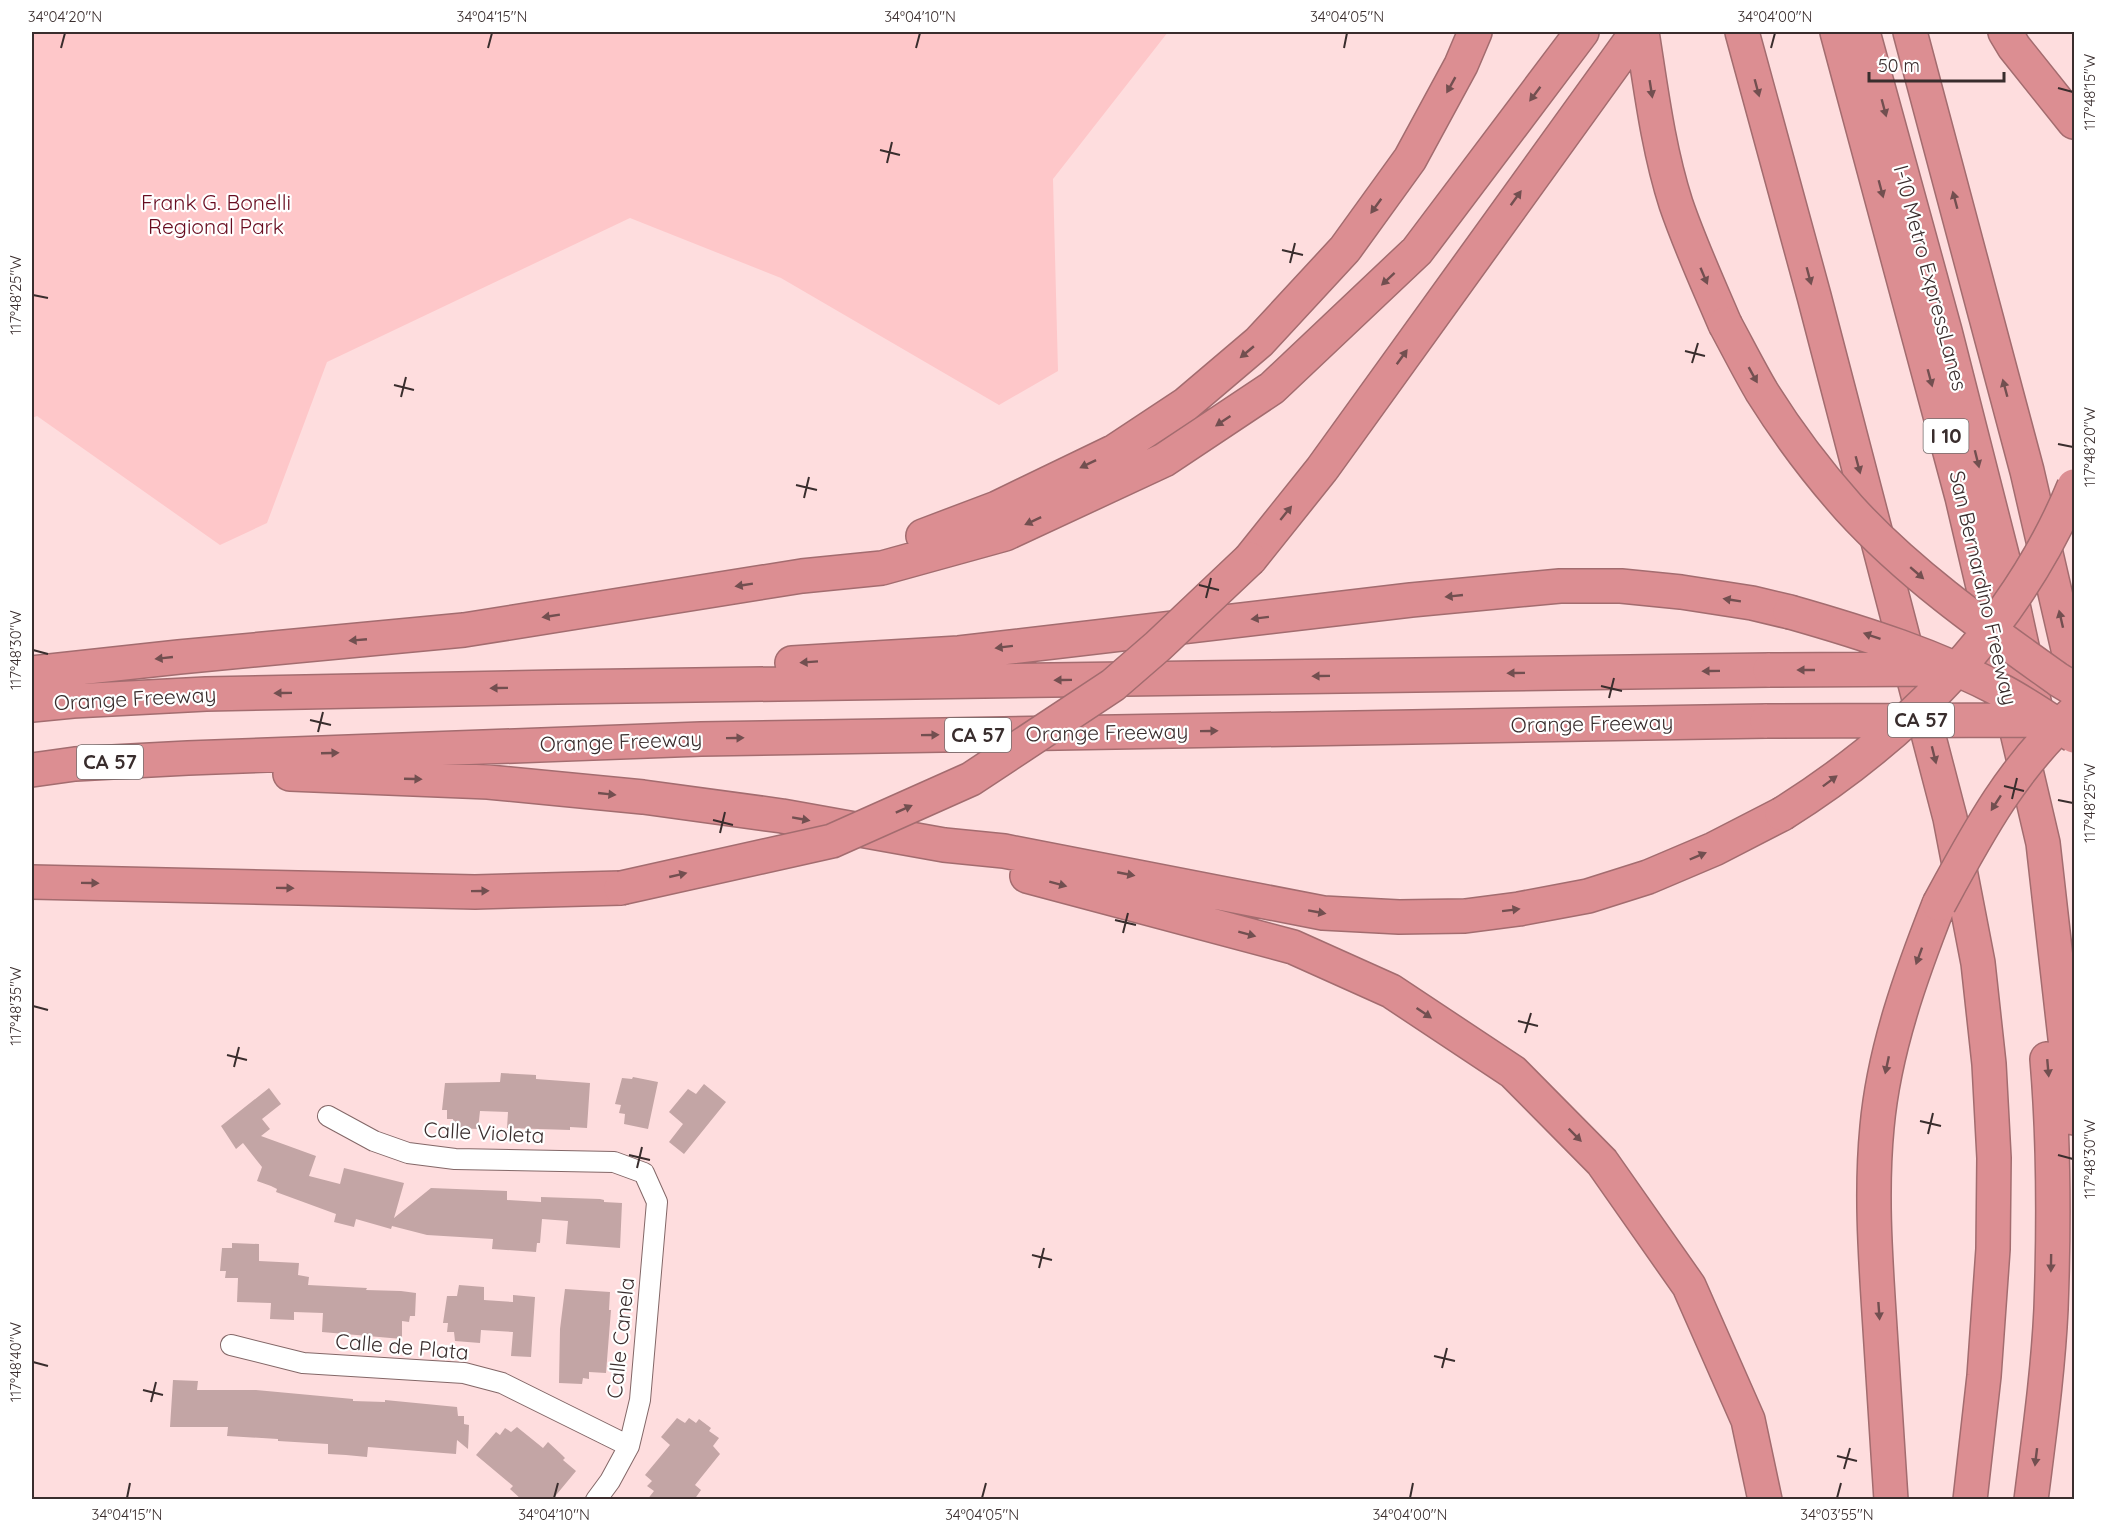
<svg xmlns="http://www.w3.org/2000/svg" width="2106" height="1531" font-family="Quicksand,sans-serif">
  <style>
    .green { fill: #fec7c9 }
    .building { fill: #c3a5a5 }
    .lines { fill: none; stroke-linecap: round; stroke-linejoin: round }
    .street-casing { stroke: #836767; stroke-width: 22 }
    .highway-casing { stroke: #a36c6f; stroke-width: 36 }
    .street { stroke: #fff; stroke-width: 20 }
    .highway { stroke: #dc8e92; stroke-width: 33 }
    .highway-bridge-casing { stroke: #a36c6f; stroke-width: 36; stroke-linecap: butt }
    .highway-bridge { stroke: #dc8e92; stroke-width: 33 }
    .oneway { fill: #724f50 }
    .ticks { fill: none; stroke: #392d2d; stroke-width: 2 }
    .labels { text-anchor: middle; stroke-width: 4.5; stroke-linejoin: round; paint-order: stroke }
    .shield { fill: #fff; stroke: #746c6c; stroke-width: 1.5 }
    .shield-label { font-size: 20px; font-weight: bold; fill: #392d2d }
    .park-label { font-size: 21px; fill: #680c20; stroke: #fff }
    .street-label { font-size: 21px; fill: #392d2d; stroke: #fff }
    .neatline { fill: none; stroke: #392d2d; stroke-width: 2 }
    .ticks-label { font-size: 15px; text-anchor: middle; fill: #392d2d }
  </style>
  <rect width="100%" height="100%" fill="#feddde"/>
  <path class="green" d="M32,32H1168L1053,179L1058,371L999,405L781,278L630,218L327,362L267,523L220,545L37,416L32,418Z"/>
  <path class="building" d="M501,1073L536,1075V1079L590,1083L587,1128L570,1127V1130L507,1128L508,1112L480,1111L478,1129L454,1128L453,1119H447V1110H442L445,1083L500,1082Z
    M633,1077L658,1082L648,1129L624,1124L625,1114L619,1113L621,1105L615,1104L622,1078L632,1079Z
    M704,1084L726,1102L684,1154L669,1142L683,1124L669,1112L688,1089L696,1094Z
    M269,1088L281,1104L262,1119L270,1129L261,1136L316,1156L309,1176L340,1184L344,1168L404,1183L394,1218L431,1188L507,1191V1200L541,1202V1197L600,1199L604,1200V1202L622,1203L620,1248L566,1244L568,1221L542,1219L540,1243H537L536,1252L492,1249L493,1239L427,1235L392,1226L391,1229L356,1219L354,1227L334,1222L336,1214L276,1192L277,1189L271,1186L257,1181L262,1167L243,1143L236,1149L221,1126Z
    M232,1243L259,1244V1261L299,1263L298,1275L309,1277L308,1285L367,1288L366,1290L401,1291L416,1293L415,1316H410L409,1322L402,1321V1339L322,1332L323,1313L294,1312V1320L270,1319L271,1303L237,1302L238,1278H225L226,1271H220L222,1248H232Z
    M459,1285L484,1287V1300L513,1302V1295L535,1297L531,1357L511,1356L513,1332L481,1330L480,1343L455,1341L454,1332H447L448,1323H443L447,1296H457Z
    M565,1289L610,1292L609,1310H611L606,1373L589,1372V1379L583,1378L582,1384L559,1383L560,1329Z
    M173,1380L198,1381L197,1390H256L353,1399V1401L385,1402V1400L457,1407L458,1416H464V1424L469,1425L468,1449L457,1440L456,1454L368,1447L367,1457L346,1455L328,1454V1444L278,1441V1439L227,1436L228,1427H170Z
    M677,1418L685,1423L689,1418L696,1423L699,1419L711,1428L709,1431L719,1438L713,1446L720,1454L695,1485L701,1490L694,1500H647L654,1491L647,1486L652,1481L645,1475L670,1445L661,1437Z
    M517,1427L543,1448L548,1442L562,1455L565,1458L563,1460L576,1471L552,1500H522L510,1489L513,1486L476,1455L496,1432L500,1435L505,1428L511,1432Z"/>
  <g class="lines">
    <defs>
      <path id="street" d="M328,1116L374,1141L408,1153L455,1159L614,1162L644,1173L657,1202L640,1400L629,1446L610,1481L596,1500
        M231,1345L303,1363L464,1373L502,1383L629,1446"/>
      <path id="highway" d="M1642,32C1651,89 1658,148 1676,204C1690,245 1708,284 1725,324
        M1742,32L1814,296L1950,818L1978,963L1989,1064L1994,1158L1993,1249L1984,1376L1970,1500
        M1837,32L1962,497L2043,843L2074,1118
        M1863,32L1945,331L2003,559L2041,733
        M1910,32L2027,471L2074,675
        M2005,32L2014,47L2074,122
        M923,536L997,508L1115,451L1186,404L1259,342L1345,249L1410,159L1461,65L1475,32
        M1250,559L1322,469L1637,32
        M792,663L959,653L1411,600L1560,586H1621L1681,592L1752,603L1790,612
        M32,673L179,657L464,630L802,576L882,568L1005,534L1164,460L1272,388L1417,251L1582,32
        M32,705L73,701L206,694L558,687L1770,670
        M32,770L75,764L188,758L701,739L1767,721
        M290,774L488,782L643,797L782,816L944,845L1004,851L1323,913L1399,917L1465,916L1519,909L1588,896L1648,877L1714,849L1782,814
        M1027,876L1293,947L1391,991L1513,1072L1602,1162L1689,1286L1748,1420L1765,1500
        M32,882L475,892L621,888
        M1891,1500C1887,1437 1883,1375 1879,1313C1875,1251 1871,1189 1877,1127C1884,1050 1911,975 1939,904
        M2031,1500C2039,1436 2048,1373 2051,1309C2054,1227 2054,1141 2047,1059"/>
    </defs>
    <use href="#street" class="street-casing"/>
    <use href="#highway" class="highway-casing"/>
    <use href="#street" class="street"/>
    <use href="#highway" class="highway"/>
    <defs>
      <path id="highway-bridge" d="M1725,324C1737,346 1749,370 1762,392C1787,432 1817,472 1849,508C1910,575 1986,628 2059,680L2074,689
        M1790,612C1864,633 1936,656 2004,692C2028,705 2051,721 2074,736
        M1770,670L1944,669
        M1767,721L2050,720
        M1782,814C1908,735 2017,625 2074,486
        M621,888L832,841L971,779L1113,685L1158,646L1250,559
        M1939,904C1978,832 2012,768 2073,713"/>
    </defs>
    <use href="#highway-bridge" class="highway-bridge-casing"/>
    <use href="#highway-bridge" class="highway-bridge"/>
  </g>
  <defs><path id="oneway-solid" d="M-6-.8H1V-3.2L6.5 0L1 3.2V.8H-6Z" transform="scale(1.5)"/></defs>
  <g class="oneway">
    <use href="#oneway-solid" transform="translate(1451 85) rotate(119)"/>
    <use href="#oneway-solid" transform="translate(1757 88) rotate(75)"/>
    <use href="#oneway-solid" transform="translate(1651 89) rotate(81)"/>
    <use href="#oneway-solid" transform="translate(1535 94) rotate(127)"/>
    <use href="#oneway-solid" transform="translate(1884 108) rotate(75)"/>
    <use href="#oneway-solid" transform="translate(1881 189) rotate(75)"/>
    <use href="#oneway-solid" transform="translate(1516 198) rotate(-54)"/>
    <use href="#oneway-solid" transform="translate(1955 200) rotate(-105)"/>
    <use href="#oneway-solid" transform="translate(1376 206) rotate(126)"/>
    <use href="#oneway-solid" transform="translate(1704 276) rotate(67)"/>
    <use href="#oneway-solid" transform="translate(1809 276) rotate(75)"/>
    <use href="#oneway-solid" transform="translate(1388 279) rotate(137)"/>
    <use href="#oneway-solid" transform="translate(1247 352) rotate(140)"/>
    <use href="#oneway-solid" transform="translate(1402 357) rotate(-54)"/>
    <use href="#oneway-solid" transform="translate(1753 375) rotate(61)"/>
    <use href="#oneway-solid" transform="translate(1930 378) rotate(75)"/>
    <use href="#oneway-solid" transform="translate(2005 388) rotate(-105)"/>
    <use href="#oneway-solid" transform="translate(1223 421) rotate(146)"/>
    <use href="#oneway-solid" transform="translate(1977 459) rotate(76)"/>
    <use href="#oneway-solid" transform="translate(1088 464) rotate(154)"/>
    <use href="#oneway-solid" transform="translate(1858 465) rotate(75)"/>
    <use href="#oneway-solid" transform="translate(1286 513) rotate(-51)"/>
    <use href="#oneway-solid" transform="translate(1033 521) rotate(155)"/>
    <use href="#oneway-solid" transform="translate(1917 573) rotate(41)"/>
    <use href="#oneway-solid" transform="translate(744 585) rotate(171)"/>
    <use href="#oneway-solid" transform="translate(1454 596) rotate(174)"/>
    <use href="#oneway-solid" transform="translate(1732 600) rotate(-171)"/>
    <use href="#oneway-solid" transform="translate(551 616) rotate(171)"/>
    <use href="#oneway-solid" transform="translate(1260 618) rotate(173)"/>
    <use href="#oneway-solid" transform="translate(2061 619) rotate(-103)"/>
    <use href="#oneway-solid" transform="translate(1872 636) rotate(-161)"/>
    <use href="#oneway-solid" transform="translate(358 640) rotate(175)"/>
    <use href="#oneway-solid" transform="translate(1004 647) rotate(173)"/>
    <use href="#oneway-solid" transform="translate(164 658) rotate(174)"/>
    <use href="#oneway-solid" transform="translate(809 662) rotate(176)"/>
    <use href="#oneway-solid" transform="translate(1806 670) rotate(180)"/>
    <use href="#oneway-solid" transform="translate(1711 671) rotate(179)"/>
    <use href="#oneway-solid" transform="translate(1516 673) rotate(179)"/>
    <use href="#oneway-solid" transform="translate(1321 676) rotate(179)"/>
    <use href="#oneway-solid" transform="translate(1063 680) rotate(179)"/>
    <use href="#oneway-solid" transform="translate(499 688) rotate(179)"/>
    <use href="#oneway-solid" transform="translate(283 693) rotate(179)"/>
    <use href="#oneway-solid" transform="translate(1209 731) rotate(-1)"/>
    <use href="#oneway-solid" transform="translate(930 735) rotate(-1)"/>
    <use href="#oneway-solid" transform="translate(735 738) rotate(-1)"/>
    <use href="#oneway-solid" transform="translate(330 753) rotate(-2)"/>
    <use href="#oneway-solid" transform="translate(1934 755) rotate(76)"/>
    <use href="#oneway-solid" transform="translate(413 779) rotate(2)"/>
    <use href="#oneway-solid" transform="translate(1830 781) rotate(-37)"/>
    <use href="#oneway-solid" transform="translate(607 794) rotate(6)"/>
    <use href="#oneway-solid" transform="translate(1996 803) rotate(123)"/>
    <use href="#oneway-solid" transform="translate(904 809) rotate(-24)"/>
    <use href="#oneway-solid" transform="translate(801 819) rotate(10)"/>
    <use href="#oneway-solid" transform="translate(1698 856) rotate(-23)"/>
    <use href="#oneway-solid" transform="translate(1126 874) rotate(11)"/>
    <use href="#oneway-solid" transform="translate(678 875) rotate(-13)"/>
    <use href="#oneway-solid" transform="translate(90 883) rotate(1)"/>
    <use href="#oneway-solid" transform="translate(1058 884) rotate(15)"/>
    <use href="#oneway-solid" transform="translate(285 888) rotate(1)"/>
    <use href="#oneway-solid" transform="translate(480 891) rotate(-1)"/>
    <use href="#oneway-solid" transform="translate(1511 910) rotate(-7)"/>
    <use href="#oneway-solid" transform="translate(1317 912) rotate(10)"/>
    <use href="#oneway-solid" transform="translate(1247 934) rotate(15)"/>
    <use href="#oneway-solid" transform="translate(1919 956) rotate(110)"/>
    <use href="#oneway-solid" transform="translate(1424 1013) rotate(34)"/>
    <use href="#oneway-solid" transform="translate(1887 1065) rotate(102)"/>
    <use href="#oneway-solid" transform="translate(2048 1068) rotate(85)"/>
    <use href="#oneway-solid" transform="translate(1575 1135) rotate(45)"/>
    <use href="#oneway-solid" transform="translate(2051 1263) rotate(91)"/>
    <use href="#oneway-solid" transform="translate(1879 1311) rotate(86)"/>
    <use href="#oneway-solid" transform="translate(2036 1457) rotate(97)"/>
  </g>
  <path class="ticks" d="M61,48L65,33M488,48L492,33M916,48L920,33M1344,48L1347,33M1771,48L1775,33M2058,88L2073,92M880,150L900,155M887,163L892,142M1282,250L1303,255M1290,263L1295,243M33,295L48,298M1685,351L1705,356M1692,363L1698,343M394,385L414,390M401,397L406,377M2058,444L2073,447M796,485L817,490M804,498L809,477M1199,585L1219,590M1206,598L1211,578M33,650L48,654M1601,686L1622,691M1609,698L1614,678M310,720L331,725M318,732L323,712M2004,786L2024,791M2012,799L2017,778M2058,800L2073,803M713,820L733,825M720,833L725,812M1115,920L1136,925M1123,933L1128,913M33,1006L48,1010M1518,1021L1538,1026M1525,1033L1531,1013M227,1055L247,1060M234,1067L239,1047M1920,1121L1941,1126M1928,1134L1933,1113M629,1155L650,1160M2058,1155L2073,1159M637,1168L642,1147M1032,1255L1052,1260M1039,1268L1044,1248M1434,1356L1455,1361M33,1362L48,1366M1442,1368L1447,1348M143,1390L163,1395M151,1402L156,1382M1837,1456L1857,1461M1844,1469L1850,1448M127,1498L130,1483M554,1498L558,1483M982,1498L986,1483M1410,1498L1413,1483M1837,1498L1841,1483"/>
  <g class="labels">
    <g class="shield">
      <rect x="1923.5" y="419" width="45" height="34" rx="4.5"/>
      <rect x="1888" y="703" width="66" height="34" rx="4.5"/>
      <rect x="945" y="718" width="66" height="34" rx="4.5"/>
      <rect x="77" y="745" width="66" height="34" rx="4.5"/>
    </g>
    <g class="shield-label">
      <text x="1946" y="443">I 10</text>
      <text x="1921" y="727">CA 57</text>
      <text x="978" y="742">CA 57</text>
      <text x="110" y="769">CA 57</text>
    </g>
    <g class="park-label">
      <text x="216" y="210">Frank G. Bonelli<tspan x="216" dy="24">Regional Park</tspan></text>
    </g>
    <g class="street-label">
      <text transform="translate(1930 278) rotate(75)" y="7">I-10 Metro ExpressLanes</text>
      <text transform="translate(1983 588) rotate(77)" y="7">San Bernardino Freeway</text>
      <text transform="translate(135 699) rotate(-3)" y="7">Orange Freeway</text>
      <text transform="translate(1592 724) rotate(-1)" y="7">Orange Freeway</text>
      <text transform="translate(1107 733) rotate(-1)" y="7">Orange Freeway</text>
      <text transform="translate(621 742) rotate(-2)" y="7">Orange Freeway</text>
      <text transform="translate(484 1133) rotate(3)" y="7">Calle Violeta</text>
      <text transform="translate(621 1338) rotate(-84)" y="7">Calle Canela</text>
      <text transform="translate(402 1347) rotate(5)" y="7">Calle de Plata</text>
    </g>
  </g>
  <rect width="2106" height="1531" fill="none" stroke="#ffffff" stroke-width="66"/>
  <path d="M1869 72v9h135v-9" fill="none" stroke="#392d2d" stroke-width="3"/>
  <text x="1878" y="72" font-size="18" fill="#392d2d" stroke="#ffffff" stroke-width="4.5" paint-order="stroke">50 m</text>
  <rect x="33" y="33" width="2040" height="1465" class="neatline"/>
  <g class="ticks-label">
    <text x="65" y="22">34°04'20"N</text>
    <text x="492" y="22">34°04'15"N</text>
    <text x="920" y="22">34°04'10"N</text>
    <text x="1347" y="22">34°04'05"N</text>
    <text x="1775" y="22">34°04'00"N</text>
    <text transform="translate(2090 92) rotate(-90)" y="5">117°48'15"W</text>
    <text transform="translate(16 295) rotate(-90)" y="5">117°48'25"W</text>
    <text transform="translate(2090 447) rotate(-90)" y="5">117°48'20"W</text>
    <text transform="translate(16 650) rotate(-90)" y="5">117°48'30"W</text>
    <text transform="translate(2090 803) rotate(-90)" y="5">117°48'25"W</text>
    <text transform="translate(16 1006) rotate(-90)" y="5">117°48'35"W</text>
    <text transform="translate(2090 1159) rotate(-90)" y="5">117°48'30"W</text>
    <text transform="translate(16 1362) rotate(-90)" y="5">117°48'40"W</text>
    <text x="127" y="1520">34°04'15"N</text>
    <text x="554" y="1520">34°04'10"N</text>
    <text x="982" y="1520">34°04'05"N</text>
    <text x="1410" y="1520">34°04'00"N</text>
    <text x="1837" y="1520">34°03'55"N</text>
  </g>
</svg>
